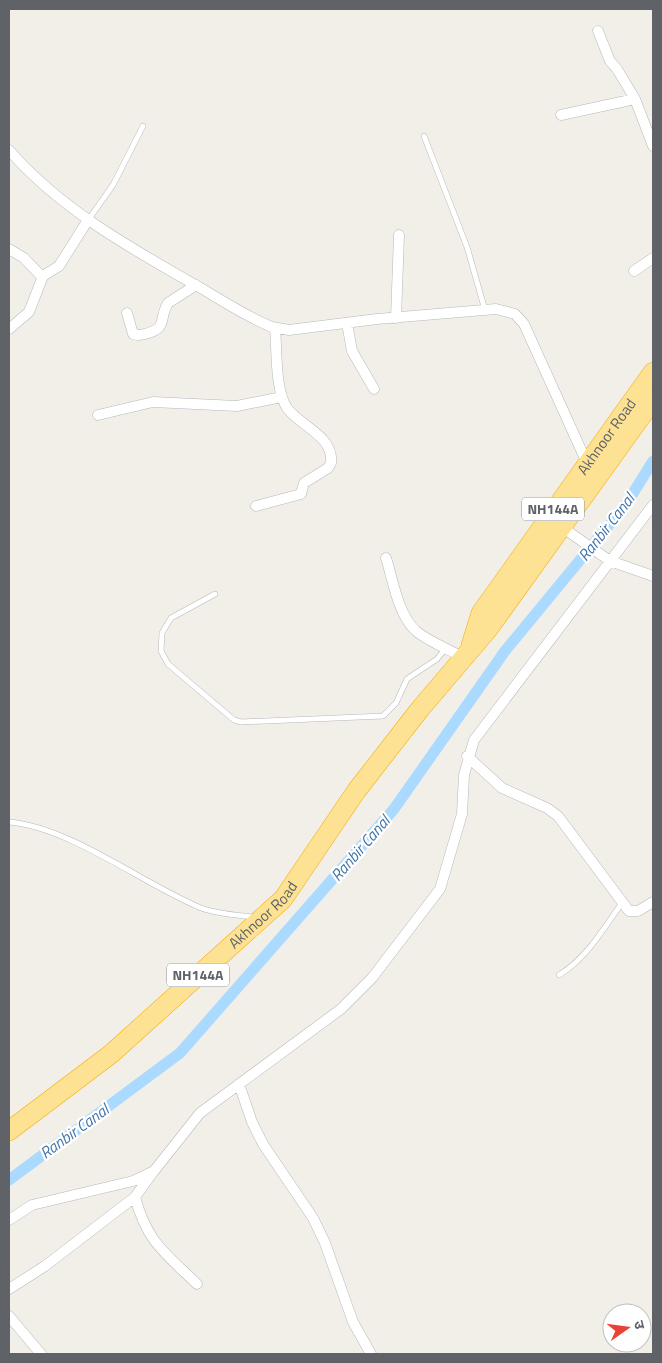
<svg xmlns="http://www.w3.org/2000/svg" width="662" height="1363" font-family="'Titillium Web','Noto Sans Devanagari',sans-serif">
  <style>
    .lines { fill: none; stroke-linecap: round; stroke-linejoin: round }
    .canal { stroke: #aadaff; stroke-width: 11 }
    .lane-casing { stroke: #b5b8bc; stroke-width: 6 }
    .street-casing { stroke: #b5b8bc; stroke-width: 11 }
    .highway-casing { stroke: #f9ab00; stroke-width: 20 }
    .lane { stroke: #fff; stroke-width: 5 }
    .street { stroke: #fff; stroke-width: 10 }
    .highway { stroke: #fde293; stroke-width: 19 }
    .labels { text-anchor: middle; stroke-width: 4.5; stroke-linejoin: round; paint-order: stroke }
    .shield { fill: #fff; stroke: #8f9295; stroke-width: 1 }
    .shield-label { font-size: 14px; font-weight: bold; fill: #5f6368 }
    .street-label { font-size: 15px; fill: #5f6368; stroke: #fff }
    .water-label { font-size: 16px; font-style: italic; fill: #4174aa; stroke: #fff }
  </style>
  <rect width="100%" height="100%" fill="#f1efe8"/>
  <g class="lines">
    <path class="canal" d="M9,1180L180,1053L394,809L505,651L627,503L653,461"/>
    <defs>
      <path id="lane" d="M424,136L467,247L485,310
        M89,219L113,185L143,126
        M215,594L171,618L162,633L161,651L168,664L234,720L241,722L383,716L396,703L407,679L437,659L446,648
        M9,822C70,827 143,884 201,908C217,914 237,915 254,917
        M559,975C587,958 603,929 622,903"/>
      <path id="street" d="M598,31L610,61L617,69L635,99L653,146
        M561,115L635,99
        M9,150C60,209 132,249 199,287C223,301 247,317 272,327L289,330L377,319L496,309L515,314L524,324L587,463
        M9,249L24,258L42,277
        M634,271L653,258
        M127,313L133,334C138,336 140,335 145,334C169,328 158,319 168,303L196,285
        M396,318L399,235
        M347,323L352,351L374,389
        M9,329L29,312L43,276L59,266L88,220
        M98,415L153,402L237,406L282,397
        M256,506L301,494L304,483L328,468L331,463C334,436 300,426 287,408C275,390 277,350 275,328
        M562,527L610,561L653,576
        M386,558C393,580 398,615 416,631C429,642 449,649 464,658
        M467,756L502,788L547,808L558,816L629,911H638L653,902
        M239,1084L252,1122L263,1144L313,1218L325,1243L353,1322L371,1354
        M135,1197C147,1242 165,1253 197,1284
        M9,1220L32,1205L133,1181L154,1171L200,1113L341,1009L372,978L440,889L462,814L464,775L474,740L653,505
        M9,1289L45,1266L135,1197L153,1172
        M9,1316L41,1354"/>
      <g id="highway">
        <path id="s1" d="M471,645L481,613L653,372"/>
        <path id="s2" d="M9,1131L111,1054L283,899L357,790L420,709L489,628L653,400"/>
      </g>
    </defs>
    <use href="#lane" class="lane-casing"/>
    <use href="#street" class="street-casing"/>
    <use href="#highway" class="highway-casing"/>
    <use href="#lane" class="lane"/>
    <use href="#street" class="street"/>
    <use href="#highway" class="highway"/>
  </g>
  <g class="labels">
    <g class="shield">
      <rect x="522" y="497.5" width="62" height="23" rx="4"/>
      <rect x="167" y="963.5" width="62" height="23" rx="4"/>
    </g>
    <g class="shield-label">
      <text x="553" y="514">NH144A</text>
      <text x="198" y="980">NH144A</text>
    </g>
    <g class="street-label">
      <text dy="5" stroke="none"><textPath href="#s1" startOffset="250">Akhnoor Road</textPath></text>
      <text dy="5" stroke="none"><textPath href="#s2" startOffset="334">Akhnoor Road</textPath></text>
    </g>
    <g class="water-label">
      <text transform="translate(606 527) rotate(-52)" y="6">Ranbir Canal</text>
      <text transform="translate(360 848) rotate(-49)" y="6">Ranbir Canal</text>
      <text transform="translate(74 1131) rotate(-36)" y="6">Ranbir Canal</text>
    </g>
  </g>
  <rect width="662" height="1363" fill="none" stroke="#5f6368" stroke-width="20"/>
  <g transform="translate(627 1328) rotate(76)"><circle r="24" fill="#ffffff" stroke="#bfc1c3"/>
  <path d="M0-4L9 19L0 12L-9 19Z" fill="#ea4335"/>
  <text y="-8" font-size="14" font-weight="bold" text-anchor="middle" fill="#5f6368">उ</text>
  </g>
</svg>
